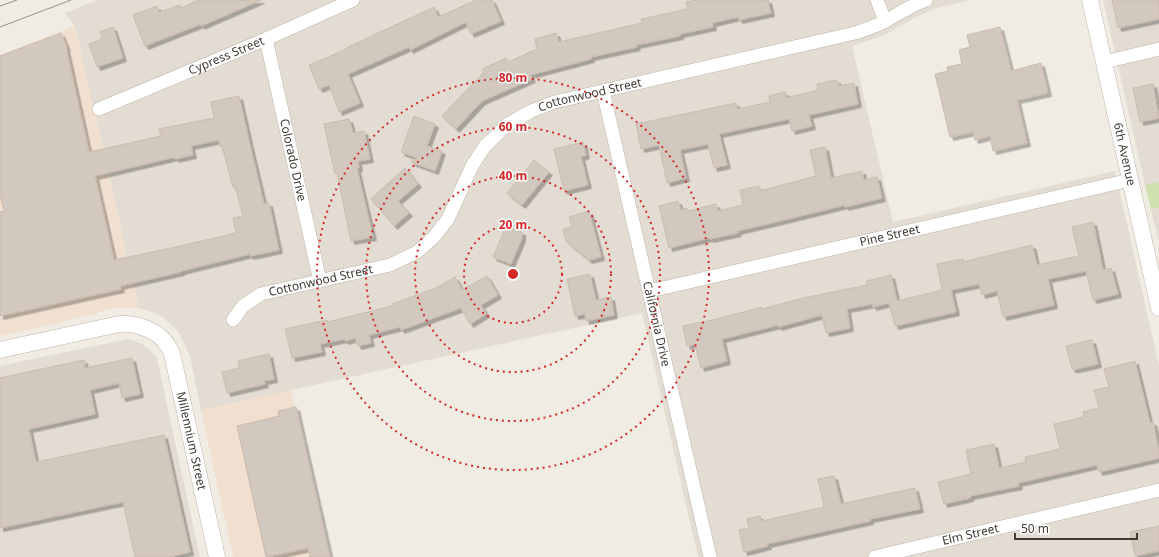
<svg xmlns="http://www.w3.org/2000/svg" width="1159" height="557" font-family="'Noto Sans',sans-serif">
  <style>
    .residential { fill: #e3dcd2 }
    .commercial { fill: #f1dfcf }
    .green { fill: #cfe1af }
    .building { fill: #d3c8bd; stroke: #cabcae; fill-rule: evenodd; filter: url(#shadow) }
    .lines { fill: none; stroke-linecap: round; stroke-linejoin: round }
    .minor-casing { stroke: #bdb4aa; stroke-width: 14 }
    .tertiary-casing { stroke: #bdb4aa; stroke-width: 17 }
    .minor { stroke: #fff; stroke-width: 13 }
    .tertiary { stroke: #fff; stroke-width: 16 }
    .tram { stroke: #929292; stroke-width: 1 }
    .ring { fill: none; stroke: #d62828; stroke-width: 2; stroke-dasharray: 2 4 }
    .labels { text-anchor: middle; stroke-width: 3; stroke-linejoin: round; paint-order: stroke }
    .street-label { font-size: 12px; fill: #413b34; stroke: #fff }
    .centre { fill: #d62828; stroke: #fff; stroke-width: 2 }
    .ring-label { font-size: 12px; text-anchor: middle; font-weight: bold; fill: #d62828; stroke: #fff; stroke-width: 3; stroke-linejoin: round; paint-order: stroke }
  </style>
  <defs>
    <filter id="shadow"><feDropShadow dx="3.5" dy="3.5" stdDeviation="0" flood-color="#0004"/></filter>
  </defs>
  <rect width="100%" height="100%" fill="#f0ebe3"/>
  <path class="residential" d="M97,0H970L934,9L916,17L882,36L852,46L893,222L1115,171L1159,366V557H698L642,313L201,410L190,357L182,338L177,330L161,316L155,313L139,308L75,27L65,13Z
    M1103,0H1159V182L1145,185Z
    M1159,207V243L1151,209Z
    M128,339L143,344L154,354L157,359L200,557H0V366Z"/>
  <path class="commercial" d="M75,26L139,308H116L54,324L0,336V55Z
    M291,390L330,557H233L201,410Z"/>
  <path class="green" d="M1159,182V207L1151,209L1145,185Z"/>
  <path class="building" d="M198,0H261L201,26V24L145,46L133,15L157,6L159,12L180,5L181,8Z
    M476,0H492L501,21L471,34L466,22L410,50L409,47L348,74L360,103L339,112L329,85L319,89L309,65L347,49L346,48L434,7L438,17Z
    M696,0H768L771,13L739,20L738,17L712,23L713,27L680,34V36L636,45L637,47L591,57V59L530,75L532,79L482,101L456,129L442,116L484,72L482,69L506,58L508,62L537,49L535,39L556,33L559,42L642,23L641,19L688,9L686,2Z
    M1112,0H1159V19L1118,28Z
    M113,27L123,58L97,67L89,44L102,39L100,32Z
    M1000,27L1011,71L1041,63L1048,93L1017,100L1027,143L993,151L990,136L975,140L973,132L950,137L935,74L948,71L947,67L962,64L959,50L970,47L967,35Z
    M61,33L67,48H66L89,152L161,136L159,129L214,118L211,102L239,96L250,145L264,204L269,203L279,250L250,256V254L181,271V272L120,286L121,289L0,316V212L4,211L0,195V56ZM219,140L220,147L222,146L233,187L235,186L243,216L233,218L236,233L176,247L114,260L95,176L175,157V159L193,155L191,146Z
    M837,80L839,86L854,83L858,104L809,115L812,126L792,131L789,119L719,134L727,165L714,168L708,144L680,150L686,178L667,183L659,145L641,149L636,124L736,103L737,109L770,102L769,96L785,92L786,98L818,90L817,84Z
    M1153,84L1159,118L1140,122L1133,88Z
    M414,116L435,124L427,146L442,151L435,171L411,162L417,158L401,152Z
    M349,119L353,133L364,131L370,159L358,161L359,168L357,169L373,237L351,241L337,173L335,174L324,124Z
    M583,142L586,155L581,157L588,185L564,191L554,149Z
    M825,147L831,178L862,171L864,180L877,177L882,198L845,207V205L780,221L737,231L738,233L710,239L709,238L669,248L659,206L678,201L681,210L687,208L688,211L716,204L718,211L743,205L740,190L759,186L760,191L816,176L810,150Z
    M534,160L549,172L522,205L507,193Z
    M405,168L418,184L398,201L409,213L394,226L371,199Z
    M589,211L601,257L589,260L566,241L563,229L572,227L569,217Z
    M1093,222L1103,270L1111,268L1118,294L1093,300L1086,271L1048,279L1054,305L1003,317L997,291L982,295L979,284L951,290L956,312L895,326L889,303L873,307L872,304L847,309L850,328L826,333L822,315L778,327V325L722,339L727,361L701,368L695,344L687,346L683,326L717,319L762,307V309L803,298L867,285L866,281L891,275L897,301L942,290L937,264L963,259V262L1032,245L1037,265L1079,256L1072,227Z
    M506,226L522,232V238L511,264L493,257Z
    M590,274L596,300L611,297L614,315L586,321L585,314L575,316L567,279Z
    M487,276L498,295L481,305L486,314L470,324L461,308L401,330L400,327L369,335L371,343L358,346L355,338L345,341V339L320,344L322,352L292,358L285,329L327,320L328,322L392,306V304L436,288L455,277L462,290Z
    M1092,340L1098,364L1077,369H1072L1066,346Z
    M269,354L274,379L264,381L265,384L227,393L222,372L239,368L238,361Z
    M132,358L140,394L122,398L119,383L90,390L95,414L29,429L36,462L164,435L190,552L169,557H135L123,502L0,528V378L84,360L85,368Z
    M1135,361L1150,423L1153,422L1159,451V458L1099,472L1097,465L1018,483L1019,486L970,496V498L944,504L938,482L971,474L966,450L994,444L999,468L1026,462L1025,457L1060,449L1054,424L1084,417L1083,412L1099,408L1094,390L1109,387L1104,369Z
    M296,407L330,557H310L308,548L266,557L237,426L279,416L278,411Z
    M834,476L841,504L915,488L920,509L870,519V521L767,544L768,546L744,552L739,530L749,528L747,519L760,516L762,521L824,507L818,479Z
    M1159,526V551L1135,556L1130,532Z"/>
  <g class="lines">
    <defs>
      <g id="minor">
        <path d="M877,0L885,21"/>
        <path id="s1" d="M266,39L320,281"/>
        <path d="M1104,62L1159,49"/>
        <path id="s2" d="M603,91L710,557"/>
        <path id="s3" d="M99,109L266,39L353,0"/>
        <path id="s4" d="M650,291L1130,180"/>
        <path id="s5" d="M233,320L243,306L261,294L390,265L417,252L434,237L448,219L472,166L485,146L508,124L531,111L555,102L855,33C865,30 875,26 884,22C898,14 911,5 926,0"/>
        <path id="s6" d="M875,557L1159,490"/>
      </g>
      <g id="tertiary">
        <path id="s7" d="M1090,0L1159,308"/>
        <path id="s8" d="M0,350L110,326C115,325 121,323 126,324C142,325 160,332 168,346C171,350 172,354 173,358L217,557"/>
      </g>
    </defs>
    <use href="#minor" class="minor-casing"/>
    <use href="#tertiary" class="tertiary-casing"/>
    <use href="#minor" class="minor"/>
    <use href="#tertiary" class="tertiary"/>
    <path class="tram" d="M0,6L17,0
      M0,27L71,0"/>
  </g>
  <g class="ring">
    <circle cx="513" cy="274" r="49"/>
    <circle cx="513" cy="274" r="98"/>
    <circle cx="513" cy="274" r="147"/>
    <circle cx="513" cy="274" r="196"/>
  </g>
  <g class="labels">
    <g class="street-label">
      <text dy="4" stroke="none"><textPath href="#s3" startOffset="138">Cypress Street</textPath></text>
      <text dy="4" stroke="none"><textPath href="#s5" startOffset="448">Cottonwood Street</textPath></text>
      <text dy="4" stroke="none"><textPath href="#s7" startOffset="158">6th Avenue</textPath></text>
      <text dy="4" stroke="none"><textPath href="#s1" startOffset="124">Colorado Drive</textPath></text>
      <text dy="4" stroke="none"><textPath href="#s4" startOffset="246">Pine Street</textPath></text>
      <text dy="4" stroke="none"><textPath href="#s5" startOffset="100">Cottonwood Street</textPath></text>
      <text dy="4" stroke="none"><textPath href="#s2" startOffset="239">California Drive</textPath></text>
      <text dy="4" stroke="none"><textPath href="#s8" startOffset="276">Millennium Street</textPath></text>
      <text dy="4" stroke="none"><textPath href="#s6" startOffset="98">Elm Street</textPath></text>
    </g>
  </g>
  <circle cx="513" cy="274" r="6" class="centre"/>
  <g class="ring-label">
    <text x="513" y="82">80 m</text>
    <text x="513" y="131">60 m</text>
    <text x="513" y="180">40 m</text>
    <text x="513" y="229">20 m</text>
  </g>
  <path d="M1015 533v6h122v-6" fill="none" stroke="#413b34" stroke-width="2"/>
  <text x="1021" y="533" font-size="12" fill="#413b34" stroke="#ffffff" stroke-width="3" paint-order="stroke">50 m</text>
</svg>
